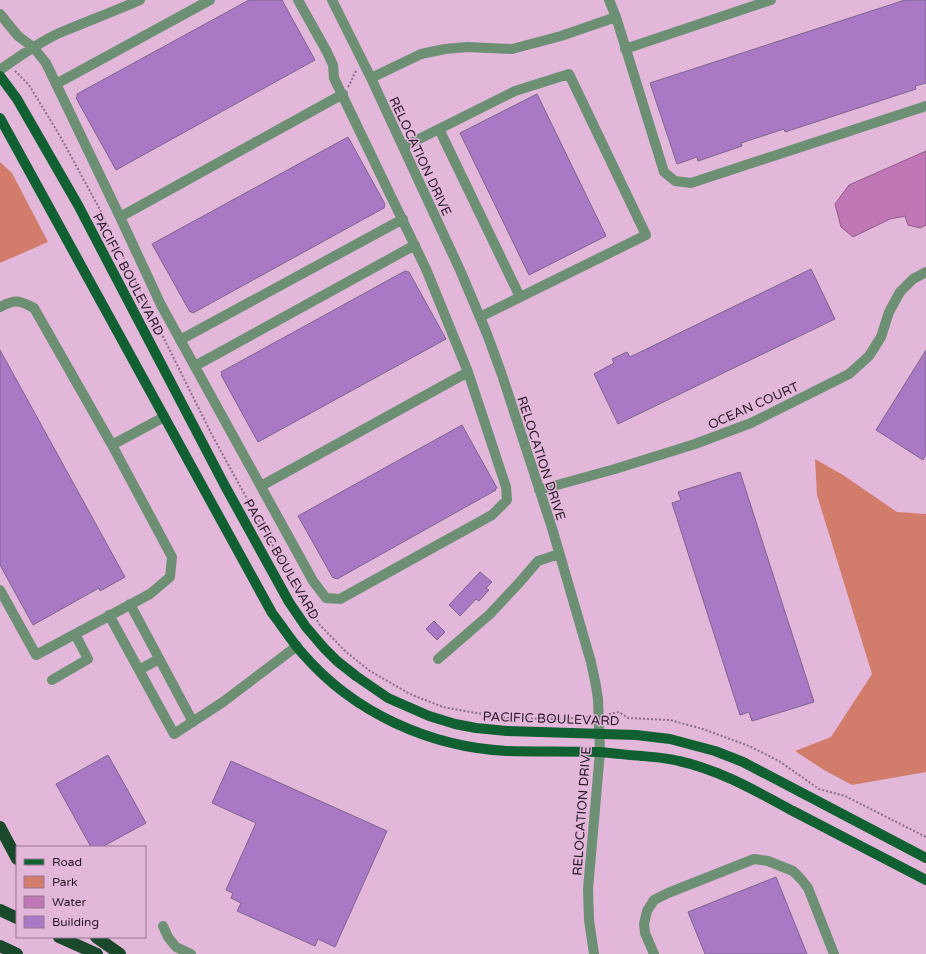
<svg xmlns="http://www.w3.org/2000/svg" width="926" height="954" font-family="'Varela Round',sans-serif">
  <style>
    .green { fill: #d27d6c }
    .water { fill: #c077b5; stroke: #925a8a }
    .building { fill: #a979c6; stroke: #7e658d }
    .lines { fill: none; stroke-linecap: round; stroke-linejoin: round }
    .path { stroke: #8b6d86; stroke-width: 2; stroke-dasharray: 2 2; stroke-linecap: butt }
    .minor { stroke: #6d9075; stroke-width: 10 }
    .major { stroke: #116032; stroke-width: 10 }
    .highway { stroke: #19482a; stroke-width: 12 }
    .labels { text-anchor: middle; stroke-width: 3; stroke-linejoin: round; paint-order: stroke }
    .street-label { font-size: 13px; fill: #281826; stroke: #e2b7da }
  </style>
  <rect width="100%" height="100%" fill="#e2b7da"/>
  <path class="green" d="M0,162L12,173L48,242L0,263Z
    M815,459L843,475L897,512L926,514V772L852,785L824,770L795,751L831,737L872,674L817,495Z"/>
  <path class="water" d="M926,151V225L920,228L908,225L905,216L890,219L853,237L841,227L835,204L849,185Z"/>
  <path class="building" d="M249,0H282L315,60L116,170L76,98L77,97V94Z
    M905,0H926V83L915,86L916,89L785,132L784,129L741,143L742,146L698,161L697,157L677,164L650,83Z
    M537,94L606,236L529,275L460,133Z
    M348,137L385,204L384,208L193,313V312L192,313L191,311L190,312L152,244Z
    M811,269L835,319L618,424L594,374L614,363L612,359L627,352L630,357Z
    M405,271L409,272L446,339L258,442L221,375L222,374L221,372Z
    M0,350L125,577L100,591L99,588L33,625L0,565Z
    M926,350V455L923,460L876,430Z
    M462,425L497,488L495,489L496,490L337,579L336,578L335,579L334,577L333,578L298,516Z
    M740,472L814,702L752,721L749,712L740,715L672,503L681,500L678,492Z
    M480,572L492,582L486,588L489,590L479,601L476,599L460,616L449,605Z
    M434,621L445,632L437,640L426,629Z
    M108,755L146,823L102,847H91L56,784Z
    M231,761L387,831L335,947L318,939L315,946L237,911L241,903L231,898L233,893L226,890L256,823L212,803Z
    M776,877L807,954H705L688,912Z"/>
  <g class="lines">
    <path class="path" d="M15,71L29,85L60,136L98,206L211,433L296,588L320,625L345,651L370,671L410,694L443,707L470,712L508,718L554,719L588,717
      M348,87C352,81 353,75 357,70
      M609,714L619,712L628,718L670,720L703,729L749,746L779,761L819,789L845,796L926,837"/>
    <path class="minor" d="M332,0L371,78L460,270L487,334L502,375L552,528L591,662L596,686L598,699L600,752L588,889L589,920L594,954
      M609,0L616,17L664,172L675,181L691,183L926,106
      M0,14L18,36L34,48L46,63L120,217L161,305L313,581L326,598L340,599L492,515L507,500L506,487L468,372L426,269L334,78L333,65L327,52L298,0
      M625,49L771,0
      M0,70C18,57 37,44 57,34C85,22 113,12 140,0
      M371,78L421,54L445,49L467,47L512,49L561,36L616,17
      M56,84L210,0
      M439,129L520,297
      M403,147L515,91L569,74L646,235L480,317
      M120,217L343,94
      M0,307C15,299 19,300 34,308L112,445L172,557L170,577L150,594L36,655L0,590
      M180,340L403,219
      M195,366L415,245
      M112,445L164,417
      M261,486L468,372
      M539,490L615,469L695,444L751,423L849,374L869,356L881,337L889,312L900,292L913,279L926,272
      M130,604L193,722
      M109,615L174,734L223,702L297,646
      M438,659L490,614L519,583L538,561L559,554
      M139,670L159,659
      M52,680L88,659L75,634
      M163,926L168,937L176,947L191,954
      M654,954L645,933L644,924L647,911L654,900L668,893L754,859L768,861L793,871L801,879L808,888L834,954"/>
    <path class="major" d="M0,76L17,99L78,205L225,486L289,602L306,627L324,648L337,661L356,676L388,698L429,716L455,724L476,728L507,731L636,735L670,739L715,751L743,762L926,858
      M0,118L272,613C283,627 292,642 303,654C354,713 430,747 507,751C537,752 568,751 598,752C613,753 628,755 642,756C654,757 667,758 679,761C720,770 756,791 793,811C837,834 882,857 926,880"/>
    <path class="highway" d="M0,827L17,859
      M0,910L17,918
      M59,937L97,954
      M96,937L120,954
      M0,946L17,954"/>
  </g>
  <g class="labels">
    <g class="street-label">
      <text transform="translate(421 156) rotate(65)" y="5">RELOCATION DRIVE</text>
      <text transform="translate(129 274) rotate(62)" y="5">PACIFIC BOULEVARD</text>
      <text transform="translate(753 405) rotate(-24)" y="5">OCEAN COURT</text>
      <text transform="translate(542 458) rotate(72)" y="5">RELOCATION DRIVE</text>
      <text transform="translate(282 559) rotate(60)" y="5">PACIFIC BOULEVARD</text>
      <text transform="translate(551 718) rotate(2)" y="5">PACIFIC BOULEVARD</text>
      <text transform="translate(581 811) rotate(-86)" y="5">RELOCATION DRIVE</text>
    </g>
  </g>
  <rect x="16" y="846" width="130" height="92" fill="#e2b7da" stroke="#987792"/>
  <rect x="24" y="859" width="20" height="6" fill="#116032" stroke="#987792"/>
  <text x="52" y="866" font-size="12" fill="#281826">Road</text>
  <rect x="24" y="876" width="20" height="12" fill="#d27d6c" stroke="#987792"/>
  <text x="52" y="886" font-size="12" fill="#281826">Park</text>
  <rect x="24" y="896" width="20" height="12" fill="#c077b5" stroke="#987792"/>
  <text x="52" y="906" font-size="12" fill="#281826">Water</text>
  <rect x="24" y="916" width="20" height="12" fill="#a979c6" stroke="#987792"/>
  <text x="52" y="926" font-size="12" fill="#281826">Building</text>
</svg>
